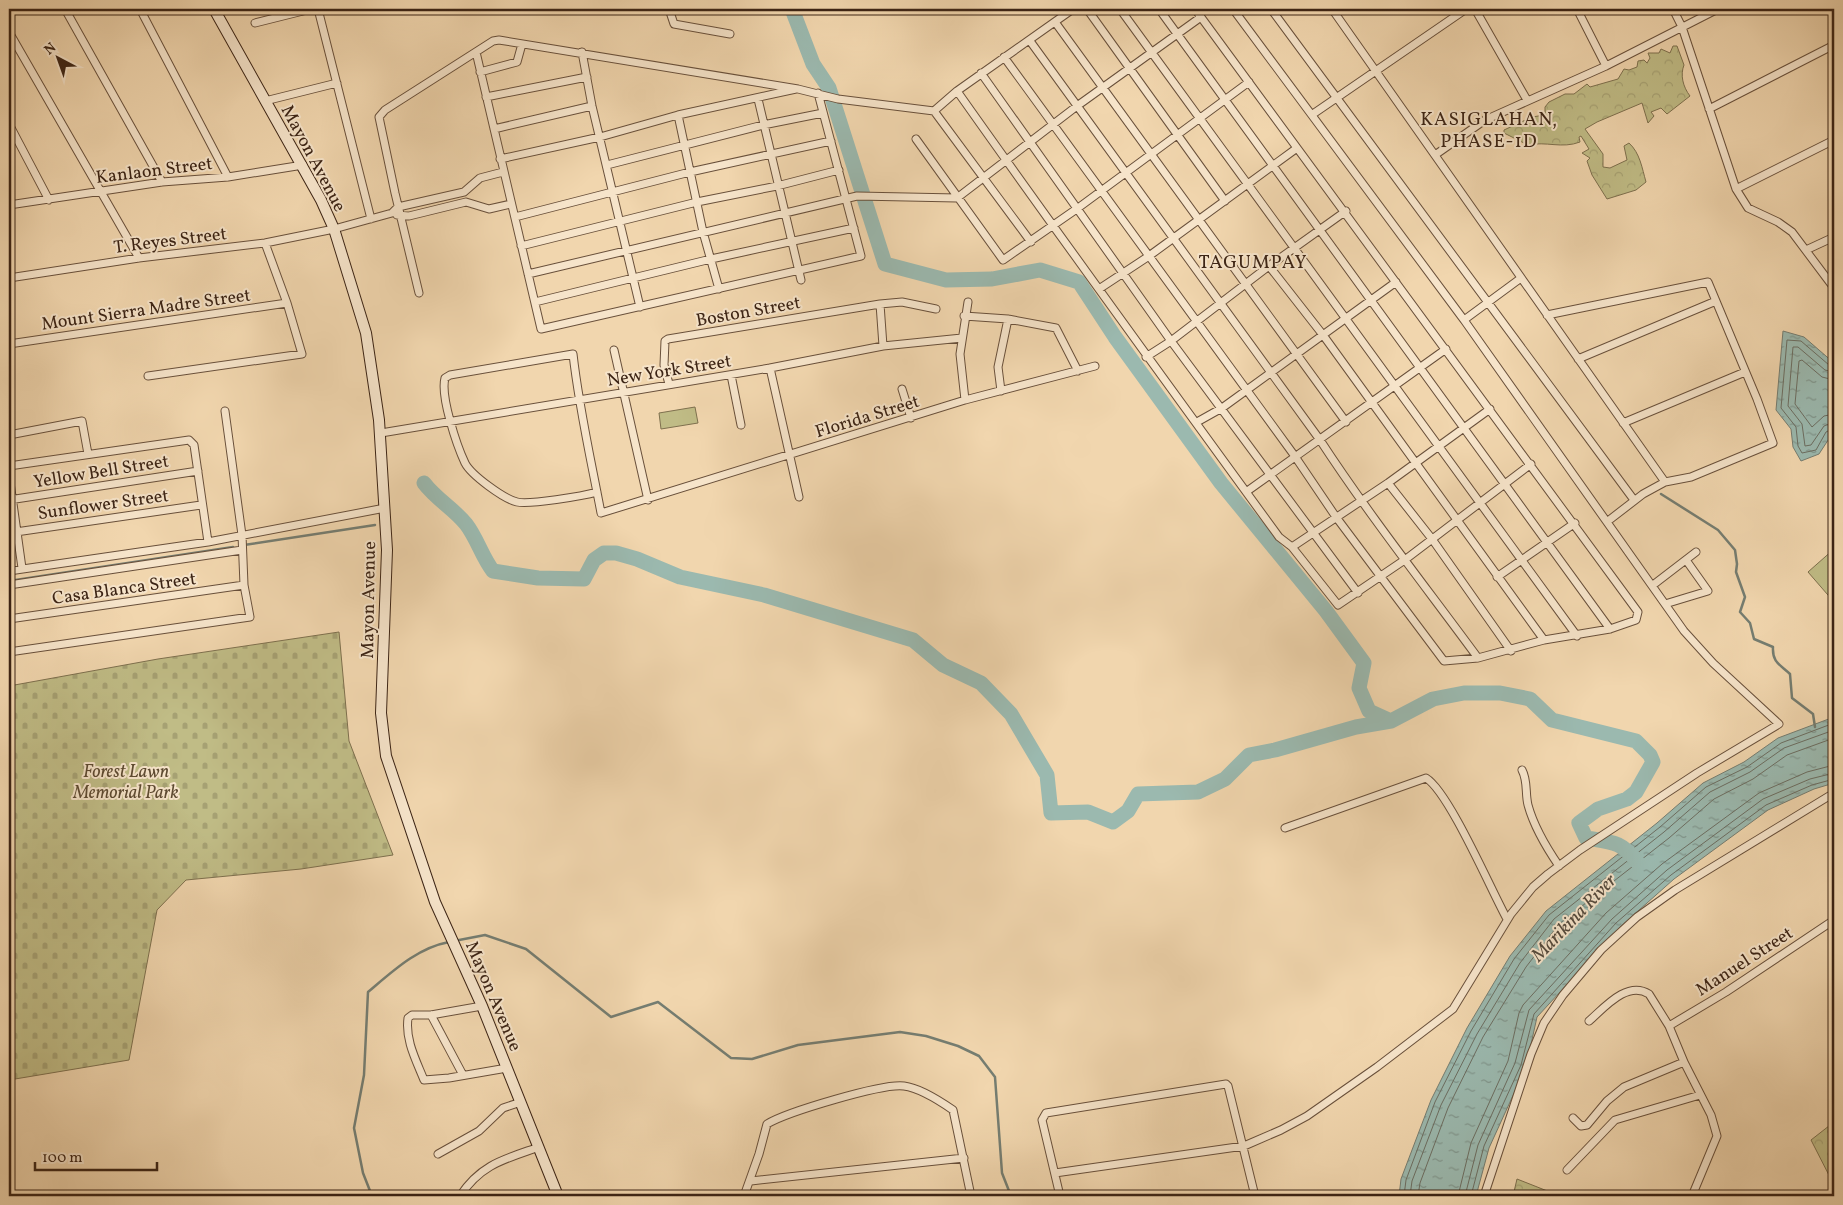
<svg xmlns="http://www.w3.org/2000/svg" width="1843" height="1205" font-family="Vollkorn,serif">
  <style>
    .grass { fill: #c0bc86; stroke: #7e704e }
    .forest { fill: url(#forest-crowns); stroke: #7e704e }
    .cemetery { fill: url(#cemetery-stones); stroke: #7e704e }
    .water { fill: url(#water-ripples); stroke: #757d71 }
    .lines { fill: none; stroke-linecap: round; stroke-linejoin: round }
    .shore { stroke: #6c6e62; stroke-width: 1 }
    .stream { stroke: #757d71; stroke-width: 2.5 }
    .river { stroke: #9bb9af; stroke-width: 15 }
    .minor-casing { stroke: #69503b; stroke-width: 9 }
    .secondary-casing { stroke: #3c2415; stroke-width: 12 }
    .minor { stroke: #f6e4ca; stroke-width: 7 }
    .secondary { stroke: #f6e4ca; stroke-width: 10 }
    .labels { text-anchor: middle; stroke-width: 4; stroke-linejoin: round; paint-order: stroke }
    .street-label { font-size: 18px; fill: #3c2415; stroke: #f6e4ca }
    .park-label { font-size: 18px; font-style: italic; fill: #5d4a31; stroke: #f6e4ca }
    .neighbourhood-label { font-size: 19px; letter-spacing: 1px; fill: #3c2415; stroke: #f6e4ca }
    .water-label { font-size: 19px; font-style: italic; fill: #54493c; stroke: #f6e4ca }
  </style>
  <defs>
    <pattern id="forest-crowns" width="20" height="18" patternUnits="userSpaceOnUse" patternTransform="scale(1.25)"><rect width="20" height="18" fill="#c0bc86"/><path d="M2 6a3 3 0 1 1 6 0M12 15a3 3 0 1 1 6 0" fill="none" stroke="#a6a173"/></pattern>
    <pattern id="cemetery-stones" width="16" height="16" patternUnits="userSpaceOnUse" patternTransform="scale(1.25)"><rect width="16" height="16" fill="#c0bc86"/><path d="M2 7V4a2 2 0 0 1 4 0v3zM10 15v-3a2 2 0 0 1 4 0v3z" fill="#a6a173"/></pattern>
    <pattern id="water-ripples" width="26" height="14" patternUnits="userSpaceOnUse" patternTransform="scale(1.25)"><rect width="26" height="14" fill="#9bb9af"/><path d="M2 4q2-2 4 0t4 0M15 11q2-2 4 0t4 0" fill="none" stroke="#80968d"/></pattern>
  </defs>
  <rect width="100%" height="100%" fill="#f1d6ae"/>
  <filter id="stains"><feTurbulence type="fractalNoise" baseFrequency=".004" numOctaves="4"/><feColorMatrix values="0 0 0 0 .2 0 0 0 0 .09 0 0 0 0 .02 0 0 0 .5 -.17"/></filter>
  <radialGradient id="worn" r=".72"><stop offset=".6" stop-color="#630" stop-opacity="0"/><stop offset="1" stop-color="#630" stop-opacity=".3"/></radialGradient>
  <path class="grass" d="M695,407L698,423L661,429L659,413Z
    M1834,549V602L1808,572Z"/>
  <path class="forest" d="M1673,46H1677L1684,65C1680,75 1683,87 1690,96L1667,114L1661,108L1651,112L1654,116L1648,123L1642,103L1597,122L1585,129L1603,154V167L1610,168L1627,160L1624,146L1629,143C1640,153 1642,168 1646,182L1636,190L1607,199L1592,175L1587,161L1590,158L1582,153L1589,149L1581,136L1579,137L1580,142C1562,149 1546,141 1528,145L1504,133V130L1532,117L1545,115V107L1549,102L1565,94H1574L1587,84L1590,87L1618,79L1624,69L1629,70L1637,67L1638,61L1644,60L1647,63L1650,58L1648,53H1659L1661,49L1670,53Z
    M1834,1122V1185L1811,1140Z
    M1517,1179L1560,1196H1513Z"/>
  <path class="cemetery" d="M339,632L349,741L393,855L301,869L186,880L157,910L129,1060L9,1080V686L158,659Z"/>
  <path class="water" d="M1783,331L1804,337L1834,363V431L1819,454L1801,461L1793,447L1791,429L1776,410Z
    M1834,717V783L1814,789L1768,810L1674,879L1620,927L1537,1017L1526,1067L1489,1148L1476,1196H1399L1401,1179L1431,1100L1467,1028L1510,956L1546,911L1657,823L1703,783L1744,762L1778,738Z"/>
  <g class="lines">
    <path class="shore" d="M1834,366L1829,365L1801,341L1787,340L1781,408L1796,427L1798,446L1802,453L1816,450L1826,432L1834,428
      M1834,372L1825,370L1798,347H1793L1788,406L1802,424L1805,446L1811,445L1824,426L1834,422
      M1834,380L1822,377L1802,360L1799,361L1795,404L1812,427L1824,416L1834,414
      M1404,1196L1406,1180L1435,1102L1471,1031L1514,959L1549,915L1660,827L1706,787L1747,767L1781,743L1834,723
      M1410,1196L1412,1181L1441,1105L1477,1034L1520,963L1554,919L1664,832L1710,792L1750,772L1784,748L1834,730
      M1418,1196L1420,1183L1448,1108L1483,1037L1526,967L1559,924L1669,838L1714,799L1753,779L1787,755L1834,738
      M1458,1196L1471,1143L1508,1061L1519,1013L1523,1005L1606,913L1662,864L1759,793L1807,772L1834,765
      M1465,1196L1478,1145L1515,1063L1529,1010L1612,919L1667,870L1763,799L1810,779L1834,773
      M1471,1196L1484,1146L1521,1065L1534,1014L1616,923L1671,875L1766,805L1812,785L1834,779"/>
    <path class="stream" d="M1661,494L1718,530L1735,550L1737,564L1736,572L1745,597L1740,612L1750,623L1754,639L1773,647C1772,663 1781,665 1790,674L1792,698L1813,714L1815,727
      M244,545L375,525
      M9,581L233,547
      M454,941L485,935L526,949L611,1017L658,1002L731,1058L752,1059L798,1045L900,1032L926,1036L958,1046L979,1056L995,1077L1002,1173L1011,1196
      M372,1196L363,1173L354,1128L364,1075L368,992C393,971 417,948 449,942"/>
    <path class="river" d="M792,9L813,64L829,88L885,264L946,280L992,279L1040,270L1079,282L1115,337L1221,483L1326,611L1364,663L1359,688L1369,711L1391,721
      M424,483C436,499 453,508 466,524C477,538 482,557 493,571L538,578L584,579L594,560L604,553H616L637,559L680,577L764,595L913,640L943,665L981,683L1011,714L1047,775L1051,813L1088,812L1113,822L1128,811L1138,794L1198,792L1225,779L1249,755L1275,750L1356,727L1391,721L1433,699L1464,693H1500L1530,699L1552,720L1636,741L1650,755L1653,762L1636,792L1627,799L1598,809L1579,823L1586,838C1611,842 1622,841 1638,863"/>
    <defs>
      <path id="minor" d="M65,9L162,182
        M140,9L228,177
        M318,9L371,219
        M669,9L674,24L730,34
        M1087,9L1225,201
        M1120,9L1577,636
        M1159,9L1610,629
        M1271,9L1634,500
        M1332,9L1665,482
        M1475,9L1527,100
        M1577,9L1606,66
        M1673,9L1682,27L1736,189L1748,208L1778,222L1792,232L1834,288
        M1055,22L1346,422
        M255,23L311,9
        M9,32L139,258
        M1030,41L1320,440C1369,515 1425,586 1478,658
        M476,52L541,329L861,256L818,93
        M582,52L592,106L640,307
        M1004,57L1294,455L1336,517L1444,661L1478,658L1544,640L1610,629L1636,620L1638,612L1195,9
        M480,72L517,62L522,44
        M981,73L1171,341L1358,593
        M957,91C1063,241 1171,389 1279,537L1292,547L1338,605L1406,559L1531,464
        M486,97L587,77
        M758,99L801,280
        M265,101L337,83
        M1709,109L1834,45
        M934,111L1031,242
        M1313,114L1466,9
        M678,115L703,232L719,289
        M9,124L49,200
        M494,129L592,106
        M916,139L1003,260L1078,208L1249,82
        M1435,155L1485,120L1606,66L1718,9
        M500,159L600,137L678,115L796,89
        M607,165L763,125L823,113
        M1736,189L1834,140
        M9,205L162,182L228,177L303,165
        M397,215L409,216L466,202L489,209L511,204
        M515,217L690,172L831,141
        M521,246L697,202L777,186L839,170
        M1806,250L1834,237
        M1269,266L1323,335L1544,640
        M528,274L857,196L957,198L1077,106L1201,17
        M9,278L139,258L265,243L334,229L392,213L398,207L464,192L480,178L503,172
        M1099,289L1149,256L1297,148
        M419,293L395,193L379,117L385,110L493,41L499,40L798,89L838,99L934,111L957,91L1073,9
        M535,302L711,259L854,228
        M880,304L883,346
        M1547,315L1708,282L1757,399L1773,443L1691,477L1665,482L1643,494L1608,521
        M964,316L1008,319L1056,328L1078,371
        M1464,320L1521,278
        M9,344L287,303
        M614,350L648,500
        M1146,357L1171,341L1269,266L1346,211
        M1578,359L1716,301
        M770,368L799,497
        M731,375L741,425
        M148,376L302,354L287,303L265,243
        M669,384L664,365L665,341L668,339L880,304L902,302L936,309
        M902,389L911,418
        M1001,391L998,367L1008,319
        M965,400L960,354L968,302
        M1197,422L1222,408L1396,282
        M1623,423L1745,372
        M381,433L770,368L883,346L962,338
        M9,435L82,421L88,454
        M9,466L189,440L194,445L208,542
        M9,475L22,568
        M1388,483L1432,539L1511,651
        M597,492C583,496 529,505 517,502C504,499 471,475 465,463C457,446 440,396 445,378L450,375L573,354C579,408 591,460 601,513L965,400L1095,366
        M1246,492L1446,349
        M9,500L198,471
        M9,533L201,505
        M1292,547L1388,483L1490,409
        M9,571L208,542L385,508
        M1497,577L1575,523
        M9,585L242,550
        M1653,585L1696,552
        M1665,604L1708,591L1686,560
        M9,619L244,585
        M9,652L250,617L244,585L242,535L225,411
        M1522,770C1528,781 1525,793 1528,805C1534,827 1546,847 1559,866
        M1285,828L1426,778C1449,792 1491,890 1507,919
        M482,1006L431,1015H412L408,1018C405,1040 416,1060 424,1080L449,1078L507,1068
        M431,1015L463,1075
        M1589,1021C1604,1008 1627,980 1649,994L1669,1026L1684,1062L1711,1115L1717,1136L1692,1196
        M1669,1026L1726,992L1834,920
        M1573,1118L1581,1126L1587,1125L1607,1101L1624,1087L1684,1062
        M438,1154L479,1131L503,1108L521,1102
        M1567,1170L1615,1120L1700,1095
        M1055,1173L1244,1146L1281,1130L1307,1116L1377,1067L1453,1009L1511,914L1533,887L1548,874L1580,850L1697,773L1779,724L1713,663L1684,631L1464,320L1233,9
        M751,1181L964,1158
        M460,1196C481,1164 505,1159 539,1147
        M744,1196L759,1154L767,1124C787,1112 883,1083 904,1086C920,1088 940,1101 953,1110L971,1196
        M1060,1196L1042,1120L1046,1113L1226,1084L1228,1086L1255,1196
        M1484,1196L1531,1054L1544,1023L1563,995L1601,950L1637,917L1675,890L1834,793"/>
      <path id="secondary" d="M214,9L321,200L334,229L366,333L379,420L387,550L381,713L386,756L435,902L482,1006L558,1196"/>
    </defs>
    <use href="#minor" class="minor-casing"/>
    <use href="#secondary" class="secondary-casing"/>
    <use href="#minor" class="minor"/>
    <use href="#secondary" class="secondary"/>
  </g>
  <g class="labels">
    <g class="street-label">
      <text transform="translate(314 158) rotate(62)" y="6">Mayon Avenue</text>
      <text transform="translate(154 170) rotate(-7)" y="6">Kanlaon Street</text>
      <text transform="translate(170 240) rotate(-7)" y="6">T. Reyes Street</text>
      <text transform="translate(146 309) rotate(-8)" y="6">Mount Sierra Madre Street</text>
      <text transform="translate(748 311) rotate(-10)" y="6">Boston Street</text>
      <text transform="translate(669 370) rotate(-9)" y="6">New York Street</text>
      <text transform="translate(867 416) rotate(-17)" y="6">Florida Street</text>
      <text transform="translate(101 471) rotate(-9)" y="6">Yellow Bell Street</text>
      <text transform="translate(103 504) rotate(-8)" y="6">Sunflower Street</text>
      <text transform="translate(124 588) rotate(-8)" y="6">Casa Blanca Street</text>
      <text transform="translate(368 600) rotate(-89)" y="6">Mayon Avenue</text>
      <text transform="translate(1744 961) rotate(-33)" y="6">Manuel Street</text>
      <text transform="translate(494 996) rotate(67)" y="6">Mayon Avenue</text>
    </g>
    <g class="park-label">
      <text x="126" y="777">Forest Lawn<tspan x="126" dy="21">Memorial Park</tspan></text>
    </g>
    <g class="neighbourhood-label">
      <text x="1489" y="125">KASIGLAHAN,<tspan x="1489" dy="22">PHASE-1D</tspan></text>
      <text x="1253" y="268">TAGUMPAY</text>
    </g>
    <g class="water-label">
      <text transform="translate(1573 917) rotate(-46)" y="7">Marikina River</text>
    </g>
  </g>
  <rect width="1843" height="1205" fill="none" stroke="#f1d6ae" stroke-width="30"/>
  <rect x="10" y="10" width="1823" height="1185" fill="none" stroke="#3c2415" stroke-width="2.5"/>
  <rect x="15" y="15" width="1813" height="1175" fill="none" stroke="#3c2415"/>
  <g transform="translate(58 58) rotate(319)" stroke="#f6e4ca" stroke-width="4" paint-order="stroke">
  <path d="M0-4L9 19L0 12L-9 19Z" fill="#3c2415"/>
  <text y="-8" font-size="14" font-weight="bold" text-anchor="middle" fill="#3c2415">N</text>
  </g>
  <path d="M35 1162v8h122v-8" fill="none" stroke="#3c2415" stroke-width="2.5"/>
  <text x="42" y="1162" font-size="15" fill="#3c2415" stroke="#f6e4ca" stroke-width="4" paint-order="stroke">100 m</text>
  <rect width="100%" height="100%" filter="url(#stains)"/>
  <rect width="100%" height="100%" fill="url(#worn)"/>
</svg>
